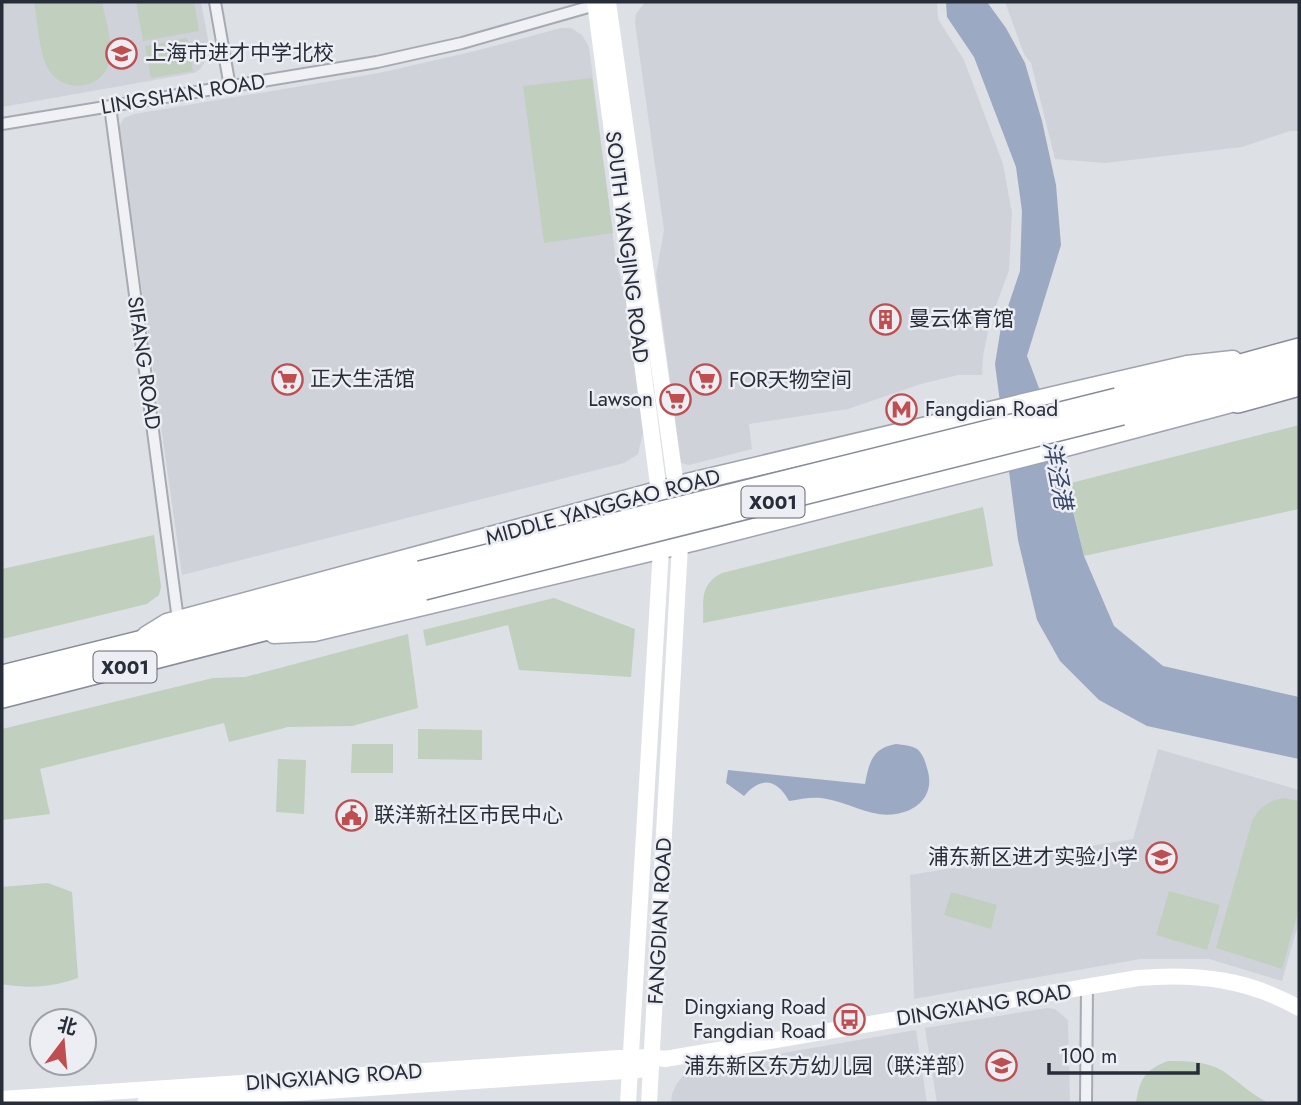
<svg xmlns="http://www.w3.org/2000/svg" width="1301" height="1105" font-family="Jost,'Noto Sans SC',sans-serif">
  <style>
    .built { fill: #d0d2da }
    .green { fill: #c1cfbf }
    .water { fill: #9ca9c2 }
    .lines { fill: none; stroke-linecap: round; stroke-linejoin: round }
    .street-casing { stroke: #a7aab2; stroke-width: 14 }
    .primary-casing { stroke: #9ea3b0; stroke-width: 21 }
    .highway-casing { stroke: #868c9a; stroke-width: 24 }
    .street { stroke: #f0f1f4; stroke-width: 10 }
    .secondary { stroke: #fff; stroke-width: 16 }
    .primary { stroke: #fff; stroke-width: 18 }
    .highway { stroke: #fff; stroke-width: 21 }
    .highway-bridge-casing { stroke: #868c9a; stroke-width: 24; stroke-linecap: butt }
    .highway-bridge { stroke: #fff; stroke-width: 21 }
    .labels { text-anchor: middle; stroke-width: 5; stroke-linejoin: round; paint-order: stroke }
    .shield { fill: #eceef3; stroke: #636772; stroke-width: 2 }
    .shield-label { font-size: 19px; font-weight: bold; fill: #282d3a }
    .poi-label { font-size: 21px; fill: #282d3a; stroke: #eceef3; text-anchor: start }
    .street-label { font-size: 21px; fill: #282d3a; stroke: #eceef3 }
    .water-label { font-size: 23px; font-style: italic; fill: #37476a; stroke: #eceef3 }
  </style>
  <rect width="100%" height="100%" fill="#dde0e5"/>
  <path class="built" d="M2,2H201L210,50L208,57L200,69L194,73L2,107Z
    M645,2H937L938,19L964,60L1003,164L1012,213L1009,270L990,322L983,356L982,375H958L921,384L848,409L749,424L752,449L689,465L681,463L656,275L664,230L635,23L636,14Z
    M1005,2H1299V131H1290L1242,147L1105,163L1055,159L1031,63L1024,54Z
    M561,28H571L582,35L589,47L616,261L625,295L643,433L638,454L624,463L182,575L119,127L124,118L134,114L379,73L475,51Z
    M1158,749L1299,790V921L1282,981L1209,959H1140L914,999L910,875L1133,839Z
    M1047,1008L1055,1009L1068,1020L1070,1103H937L925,1028Z
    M916,1030L927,1103H671L672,1094L676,1085L682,1077L697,1068Z"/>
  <path class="green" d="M34,2H102C105,17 114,47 110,61C102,92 60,94 47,67C38,48 38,22 34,2Z
    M136,2H194L199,31L143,41Z
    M187,38L193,71L151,78L145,46Z
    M592,78L613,233L544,243L523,86Z
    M1299,425V509L1084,556L1067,484Z
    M983,507L993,566L703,623C704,600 699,585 722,573Z
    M154,535L161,587L159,595L147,604L2,639V569Z
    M554,598L635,629L631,677L519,670L508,625L426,646L423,630Z
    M408,634L418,708L352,726L288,727L229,742L224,723L40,769L50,814L2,820V729L213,678L245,677Z
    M418,729L482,730V760L418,759Z
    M352,744H393V773H351Z
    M278,759L306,760L304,814L276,812Z
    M1283,798L1299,801V909L1282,969L1216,948L1252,821C1259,807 1268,801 1283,798Z
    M48,883L72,892L78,978C53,987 28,989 2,984V887Z
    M1169,891L1220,905L1207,950L1156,935Z
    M951,892L997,905L991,929L944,915Z
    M1168,1061C1187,1061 1206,1061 1223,1071C1239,1082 1252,1095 1269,1103H1136C1140,1079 1144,1070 1168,1061Z"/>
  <path class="water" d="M946,2H987L1006,28L1025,63L1042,121L1056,185L1061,245L1027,356L1045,404L1056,442L1084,556L1114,626L1163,666L1299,697V759L1147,726L1099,700L1060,661L1037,620L1018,540L995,364L1001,327L1020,271L1022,211L1016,167L974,57L947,17Z
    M896,744C903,745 911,745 917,749C923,754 925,761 927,768C935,792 921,810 896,814C872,818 850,803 827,799C814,796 802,799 789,801C777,779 761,776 744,796L726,783L728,770L865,784C869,763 872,748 896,744Z"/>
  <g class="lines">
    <defs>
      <path id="street" d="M215,2L230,87
        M110,106L178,620
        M2,124L377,62L462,43L599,4
        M1086,1103L1087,988"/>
      <path id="primary" d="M274,634L314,632L696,541L1069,446L1250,398
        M146,636L167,623L691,482L1066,393L1187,365L1233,360"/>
      <path id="highway" d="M1117,399L1299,349
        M1238,402L1299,385
        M1122,414L1299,368
        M2,676L420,572
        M2,697L424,589"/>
    </defs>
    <use href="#street" class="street-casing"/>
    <use href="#primary" class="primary-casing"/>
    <use href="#highway" class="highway-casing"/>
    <use href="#street" class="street"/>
    <path class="secondary" d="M595,2L659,492L661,549L628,1103
      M608,2L676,486L680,545L649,1103
      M2,1099L619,1058L652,1057L665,1059L1138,978C1196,973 1248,979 1299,1008
      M145,1103L639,1070"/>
    <use href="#primary" class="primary"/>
    <use href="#highway" class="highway"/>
    <defs>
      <path id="highway-bridge" d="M420,572L1117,399
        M424,589L1122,414"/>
    </defs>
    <use href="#highway-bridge" class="highway-bridge-casing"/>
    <use href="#highway-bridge" class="highway-bridge"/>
  </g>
  <defs>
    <symbol id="school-ring" viewBox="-11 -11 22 22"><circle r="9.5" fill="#eceef3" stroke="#bf4e50" stroke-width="1.5"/><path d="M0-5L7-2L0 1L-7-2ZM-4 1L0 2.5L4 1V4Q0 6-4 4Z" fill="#bf4e50"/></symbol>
    <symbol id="building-ring" viewBox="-11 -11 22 22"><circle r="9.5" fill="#eceef3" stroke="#bf4e50" stroke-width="1.5"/><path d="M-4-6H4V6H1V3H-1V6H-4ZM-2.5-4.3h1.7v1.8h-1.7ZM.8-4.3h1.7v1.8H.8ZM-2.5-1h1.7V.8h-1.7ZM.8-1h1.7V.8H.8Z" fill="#bf4e50"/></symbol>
    <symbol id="supermarket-ring" viewBox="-11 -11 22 22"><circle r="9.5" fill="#eceef3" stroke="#bf4e50" stroke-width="1.5"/><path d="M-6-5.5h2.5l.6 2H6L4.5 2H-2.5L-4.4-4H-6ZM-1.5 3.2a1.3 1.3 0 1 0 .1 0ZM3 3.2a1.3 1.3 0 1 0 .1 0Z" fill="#bf4e50"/></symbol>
    <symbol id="metro-ring" viewBox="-11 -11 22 22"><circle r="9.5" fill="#eceef3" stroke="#bf4e50" stroke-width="1.5"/><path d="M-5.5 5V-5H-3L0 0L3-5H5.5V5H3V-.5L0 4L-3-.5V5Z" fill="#bf4e50"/></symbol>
    <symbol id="civic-ring" viewBox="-11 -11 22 22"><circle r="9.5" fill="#eceef3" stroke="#bf4e50" stroke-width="1.5"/><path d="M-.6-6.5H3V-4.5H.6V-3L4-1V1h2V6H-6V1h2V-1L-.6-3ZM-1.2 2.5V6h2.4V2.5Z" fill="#bf4e50"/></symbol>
    <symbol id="bus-ring" viewBox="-11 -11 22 22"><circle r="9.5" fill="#eceef3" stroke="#bf4e50" stroke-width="1.5"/><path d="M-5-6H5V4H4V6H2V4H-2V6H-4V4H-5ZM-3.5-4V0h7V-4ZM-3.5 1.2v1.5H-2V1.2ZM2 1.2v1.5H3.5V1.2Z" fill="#bf4e50"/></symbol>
  </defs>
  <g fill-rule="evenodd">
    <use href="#school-ring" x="104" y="36" width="35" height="35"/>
    <use href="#building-ring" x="868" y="302" width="35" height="35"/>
    <use href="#supermarket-ring" x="270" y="362" width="35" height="35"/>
    <use href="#supermarket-ring" x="688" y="362" width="35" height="35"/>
    <use href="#supermarket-ring" x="658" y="382" width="35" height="35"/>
    <use href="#metro-ring" x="884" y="392" width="35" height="35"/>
    <use href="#civic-ring" x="334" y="798" width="35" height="35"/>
    <use href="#school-ring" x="1144" y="840" width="35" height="35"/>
    <use href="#bus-ring" x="832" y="1002" width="35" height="35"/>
    <use href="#school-ring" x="984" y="1048" width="35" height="35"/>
  </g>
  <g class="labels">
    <g class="shield">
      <rect x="741.5" y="486.5" width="63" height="31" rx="5"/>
      <rect x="93.5" y="651.5" width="63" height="31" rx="5"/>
    </g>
    <g class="shield-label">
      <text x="773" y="509">X001</text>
      <text x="125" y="674">X001</text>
    </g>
    <g class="poi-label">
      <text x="145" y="60">上海市进才中学北校</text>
      <text x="909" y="326">曼云体育馆</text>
      <text x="310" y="386">正大生活馆</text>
      <text x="729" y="387">FOR天物空间</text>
      <text x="653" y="406" text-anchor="end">Lawson</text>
      <text x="925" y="416">Fangdian Road</text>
      <text x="374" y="822">联洋新社区市民中心</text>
      <text x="1138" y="864" text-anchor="end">浦东新区进才实验小学</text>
      <text x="826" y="1014" text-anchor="end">Dingxiang Road<tspan x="826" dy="24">Fangdian Road</tspan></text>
      <text x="978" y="1073" text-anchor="end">浦东新区东方幼儿园（联洋部）</text>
    </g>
    <g class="street-label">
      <text transform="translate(183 94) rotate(-9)" y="7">LINGSHAN ROAD</text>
      <text transform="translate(627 247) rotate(83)" y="7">SOUTH YANGJING ROAD</text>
      <text transform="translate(144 363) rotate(82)" y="7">SIFANG ROAD</text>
      <text transform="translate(603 507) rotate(-15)" y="7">MIDDLE YANGGAO ROAD</text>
      <text transform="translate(660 921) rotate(-87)" y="7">FANGDIAN ROAD</text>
      <text transform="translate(984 1005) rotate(-9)" y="7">DINGXIANG ROAD</text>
      <text transform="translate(334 1077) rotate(-4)" y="7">DINGXIANG ROAD</text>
    </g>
    <g class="water-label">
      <text transform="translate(1058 475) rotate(79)" y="8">洋泾港</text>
    </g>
  </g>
  <rect width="1301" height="1105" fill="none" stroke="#282d3a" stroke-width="7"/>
  <g transform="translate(63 1042) rotate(16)"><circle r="33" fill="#eceef3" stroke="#9ea1a9" stroke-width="2"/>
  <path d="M0-5L12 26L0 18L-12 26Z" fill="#bf4e50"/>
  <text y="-10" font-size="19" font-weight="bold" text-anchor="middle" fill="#282d3a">北</text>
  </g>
  <path d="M1049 1063v10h149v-10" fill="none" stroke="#282d3a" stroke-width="3.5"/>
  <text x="1060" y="1063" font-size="21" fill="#282d3a" stroke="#eceef3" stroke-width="5" paint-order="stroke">100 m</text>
</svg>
